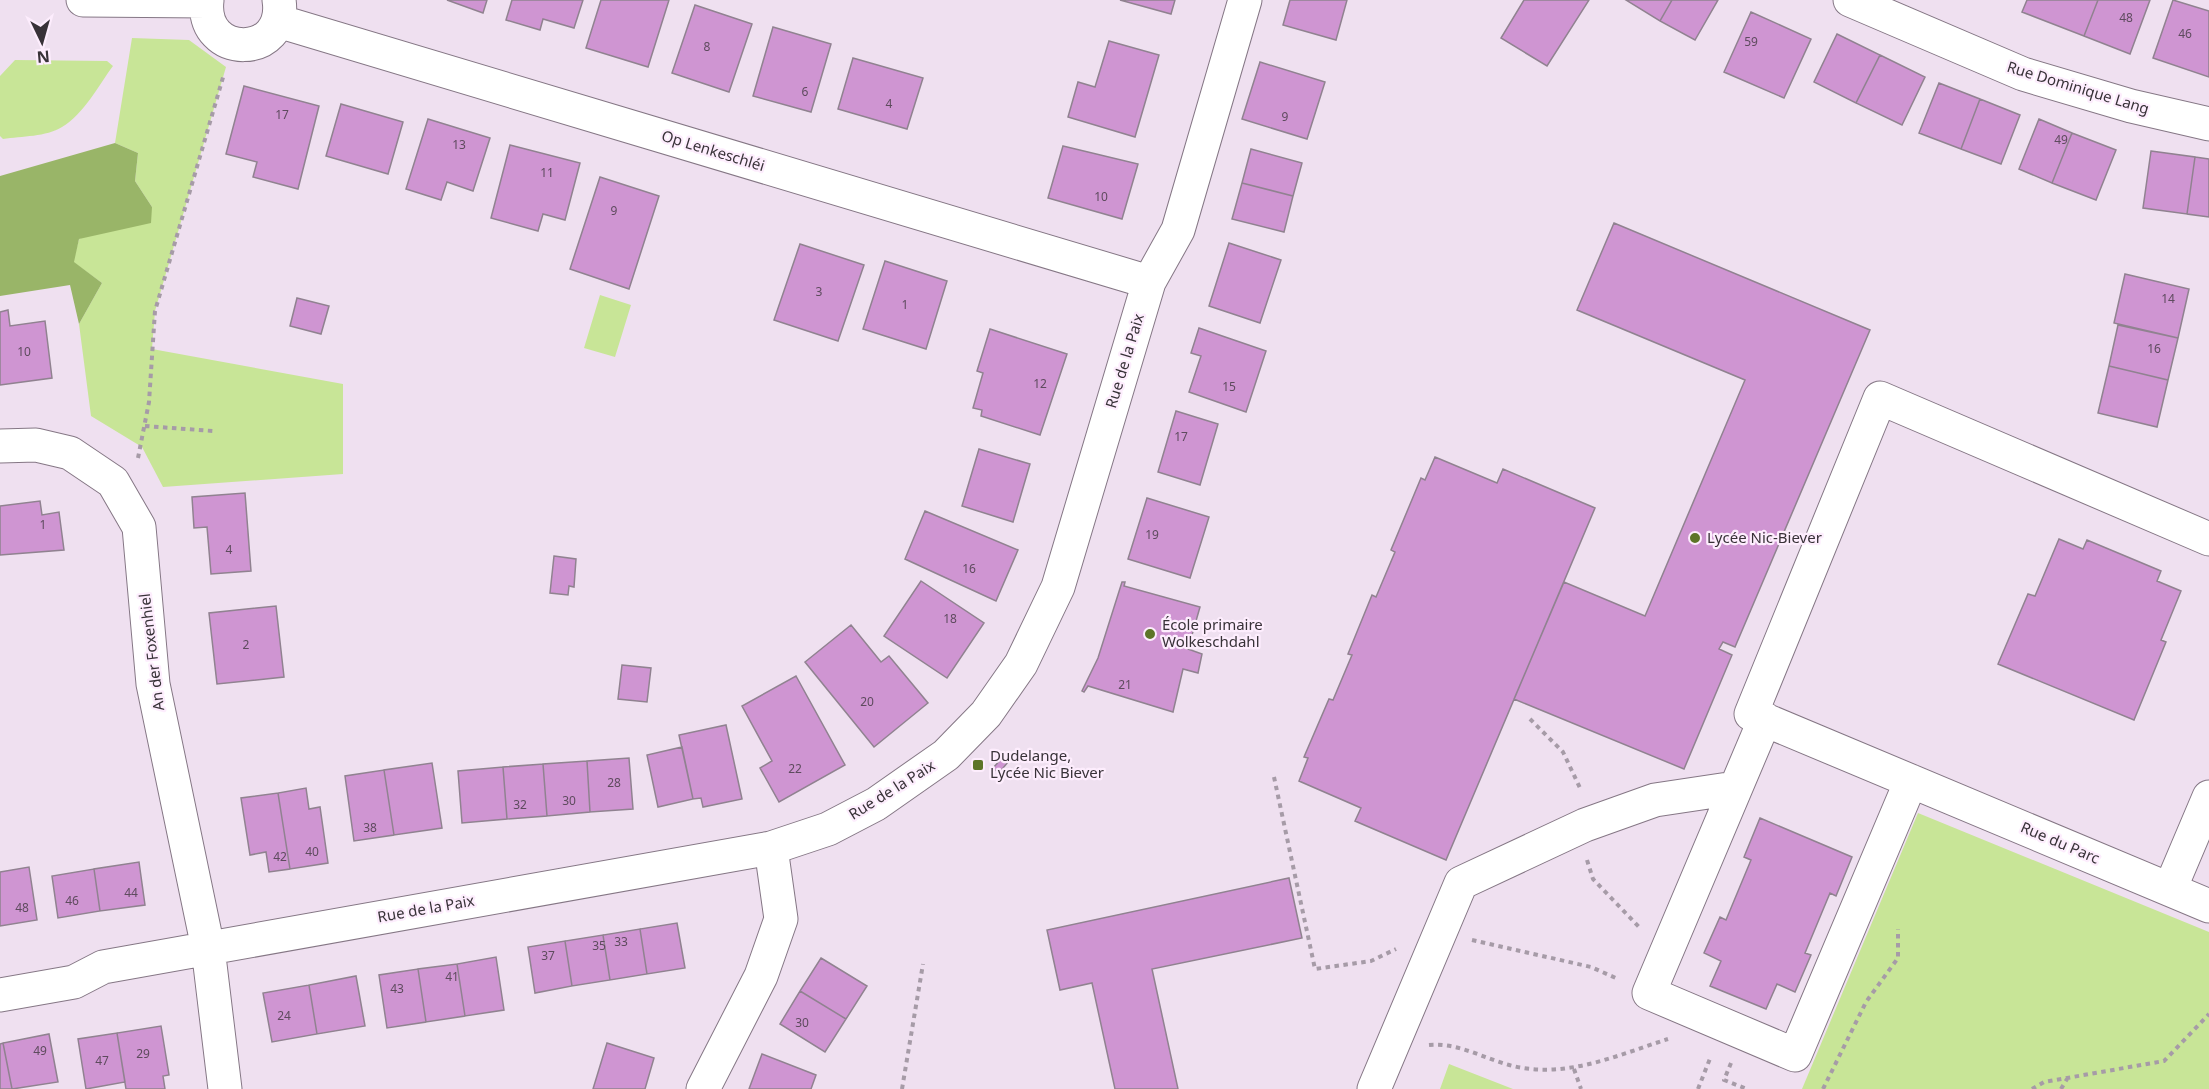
<svg xmlns="http://www.w3.org/2000/svg" width="2209" height="1089" font-family="'Noto Sans',sans-serif">
  <style>
    .green { fill: #c8e597 }
    .forest { fill: #99b568 }
    .building { fill: #cf95d2; stroke: #908290; stroke-width: 1.5 }
    .lines { fill: none; stroke-linecap: round; stroke-linejoin: round }
    .minor-casing { stroke: #857785; stroke-width: 35 }
    .path { stroke: #a69ba7; stroke-width: 4; stroke-dasharray: 4.5 4.5; stroke-linecap: butt }
    .minor { stroke: #fff; stroke-width: 33 }
    .poi-dot { fill: #5d7528; stroke: #fdedfd; stroke-width: 2 }
    .labels { text-anchor: middle; stroke-width: 4.5; stroke-linejoin: round; paint-order: stroke }
    .number-label { font-size: 12px; fill: #5e4b5e }
    .street-label { font-size: 15px; fill: #383238; stroke: #fdedfd }
    .poi-label { font-size: 15px; fill: #383238; stroke: #fdedfd; text-anchor: start }
  </style>
  <rect width="100%" height="100%" fill="#efe0f0"/>
  <path class="green" d="M132,38L189,40L226,67L155,311L152,349L343,384V474L163,487L142,447L91,416L79,324L102,283L73,262L79,239L152,207L135,181L138,153L115,143Z
    M15,60L107,61L113,66C98,86 84,114 62,127C46,137 22,136 3,139L0,136V76Z
    M600,295L631,305L615,357L584,348Z
    M1918,813L2209,932V1089H1802Z
    M1449,1064L1513,1089H1440Z"/>
  <path class="forest" d="M115,143L138,153L135,181L152,207L151,223L79,239L74,262L102,283L79,324L70,285L0,296V176Z"/>
  <path class="building" d="M447,0H487L483,13Z
    M512,0H583L574,28L543,19L540,30L506,20Z
    M601,0H669L648,67L586,48Z
    M1120,0H1175L1171,14Z
    M1290,0H1347L1336,40L1283,25Z
    M1524,0H1589L1547,66L1501,38Z
    M1626,0H1672L1660,21Z
    M1672,0H1718L1695,40L1660,21Z
    M2027,0H2098L2084,36L2022,12Z
    M2098,0H2150L2130,54L2084,36Z
    M2173,0L2209,11V77L2153,58Z
    M695,5L752,24L729,92L672,73Z
    M1751,12L1811,39L1784,98L1724,72Z
    M773,27L831,44L811,112L753,96Z
    M1837,34L1880,55L1856,103L1814,82Z
    M1109,41L1159,55L1135,137L1068,117L1078,82L1095,87Z
    M1880,55L1925,77L1902,125L1856,103Z
    M853,58L923,78L907,129L838,109Z
    M1260,62L1325,82L1307,139L1242,119Z
    M1939,83L1980,99L1961,149L1919,133Z
    M244,86L319,106L298,189L253,177L257,162L226,154Z
    M1980,99L2020,115L2001,164L1961,149Z
    M341,104L403,122L388,174L326,156Z
    M428,119L490,138L473,191L447,182L441,200L406,189Z
    M2039,119L2072,133L2052,183L2019,169Z
    M2072,133L2116,150L2096,200L2052,183Z
    M510,145L580,163L565,220L543,214L538,231L491,218Z
    M1063,146L1138,164L1122,219L1048,198Z
    M1251,149L1302,163L1293,196L1242,183Z
    M2151,151L2195,157L2187,214L2143,208Z
    M2195,157L2209,159V217L2187,214Z
    M600,177L659,196L629,289L570,269Z
    M1242,183L1293,196L1284,232L1232,219Z
    M1614,223L1870,330L1735,647L1723,642L1719,649L1732,655L1684,769L1514,699L1564,582L1645,616L1745,380L1577,310Z
    M1229,243L1281,260L1260,323L1209,306Z
    M800,244L864,265L838,341L774,320Z
    M885,261L947,281L926,349L863,329Z
    M2125,274L2189,289L2178,338L2114,323Z
    M297,298L329,306L321,334L290,326Z
    M8,310L10,326L45,321L52,378L0,385V312Z
    M2118,325L2178,338L2168,380L2109,366Z
    M1199,328L1266,351L1246,412L1189,392L1201,356L1191,353Z
    M990,329L1067,354L1040,435L981,416L982,410L973,408L983,373L977,371Z
    M2109,366L2168,380L2157,427L2098,413Z
    M1176,411L1218,424L1200,485L1158,472Z
    M979,449L1030,464L1013,522L962,506Z
    M1435,457L1497,483L1503,469L1595,508L1446,860L1355,821L1361,808L1299,781L1308,758L1304,757L1329,699L1333,700L1352,655L1348,654L1372,595L1376,597L1395,552L1391,550L1421,478L1425,480Z
    M245,493L251,571L211,574L207,527L194,528L192,497Z
    M1147,498L1209,517L1190,578L1128,559Z
    M40,501L42,515L59,512L64,550L0,555V506Z
    M925,511L1018,550L996,601L905,559Z
    M2059,539L2083,549L2087,540L2161,571L2157,581L2181,591L2161,640L2166,642L2134,720L1998,664L2028,594L2035,596Z
    M554,556L576,559L574,587L569,586L568,595L550,593Z
    M921,581L984,623L947,678L884,636Z
    M1122,582H1125L1124,586L1200,607L1188,649L1202,654L1198,673L1183,669L1173,712L1088,686L1084,692L1082,691L1098,658Z
    M276,606L284,677L217,684L209,613Z
    M851,625L881,662L889,656L928,703L874,747L805,662Z
    M622,665L651,668L647,702L618,699Z
    M796,676L845,765L779,802L760,768L772,761L742,706Z
    M726,725L742,799L703,807L701,798L693,799L679,735Z
    M682,747L693,799L658,807L647,755Z
    M1003,757L1008,762L999,773L993,768Z
    M629,758L633,809L590,812L587,761Z
    M587,761L590,812L547,816L543,764Z
    M432,763L442,828L394,835L384,770Z
    M543,764L547,816L507,819L503,767Z
    M503,767L507,819L462,823L458,771Z
    M384,770L394,835L354,841L345,776Z
    M306,788L309,809L320,807L328,863L290,869L278,793Z
    M278,793L290,869L269,872L266,852L250,855L241,798Z
    M1760,818L1852,857L1836,896L1830,893L1805,953L1811,955L1795,992L1777,984L1766,1009L1710,986L1721,961L1704,953L1720,917L1726,920L1751,860L1744,857Z
    M139,862L145,905L100,911L94,869Z
    M29,867L37,920L0,926V872Z
    M94,869L100,911L58,918L52,876Z
    M1289,878L1302,938L1152,969L1178,1089H1115L1092,983L1060,990L1047,930Z
    M677,923L685,968L647,974L640,929Z
    M640,929L647,974L610,980L603,935Z
    M603,935L610,980L572,986L565,941Z
    M565,941L572,986L535,993L528,947Z
    M496,957L504,1010L465,1016L457,964Z
    M821,958L867,986L846,1019L800,991Z
    M457,964L465,1016L426,1022L418,969Z
    M418,969L426,1022L387,1028L379,975Z
    M356,976L365,1026L317,1034L309,985Z
    M309,985L317,1034L272,1042L263,993Z
    M800,991L846,1019L825,1052L780,1024Z
    M161,1026L169,1075L163,1076L165,1089H126L117,1033Z
    M117,1033L125,1082L86,1089L78,1039Z
    M49,1034L58,1082L12,1089L3,1043Z
    M3,1043L12,1089H0V1044Z
    M607,1043L654,1058L645,1089H593Z
    M762,1054L816,1075L811,1089H749Z"/>
  <g class="lines">
    <defs>
      <path id="minor" d="M83,0L207,1
        M207,0C200,60 288,59 279,0
        M1850,0L2023,74L2131,106L2209,124
        M278,21L1149,282
        M0,446L36,445L70,453L113,482L139,527L153,684L208,948L225,1089
        M2209,539L1880,398L1751,714L2209,906
        M1765,719L1649,993L1795,1055L1911,781
        M2170,889L2209,797
        M0,995L74,982L103,967L771,848L828,829L876,804L946,755L986,714L1021,664L1058,587L1149,282L1178,230L1245,0
        M703,1089L761,976L781,919L771,848
        M1374,1089L1461,883L1585,825L1655,800L1735,788"/>
    </defs>
    <use href="#minor" class="minor-casing"/>
    <path class="path" d="M145,426L213,431
      M138,458L149,402L155,311L224,74
      M1530,719L1563,752L1581,790
      M1274,777L1315,969L1371,961L1396,949
      M1587,860L1593,879L1641,929
      M1472,940L1591,967L1618,979
      M1429,1045C1462,1042 1490,1063 1523,1068C1573,1076 1621,1054 1668,1039
      M1731,1063L1724,1080L1747,1089
      M1574,1069L1581,1089
      M902,1089L923,964
      M1698,1089L1711,1056
      M1823,1089L1866,1002L1898,958V929
      M2032,1089L2044,1082L2164,1061L2209,1014
      M2061,1089L2067,1079"/>
    <use href="#minor" class="minor"/>
  </g>
  <g class="poi-dot">
    <circle cx="1695" cy="538" r="6"/>
    <circle cx="1150" cy="634" r="6"/>
    <rect x="972" y="759" width="12" height="12" rx="3"/>
  </g>
  <g class="labels">
    <g class="number-label">
      <text x="2126" y="22">48</text>
      <text x="2185" y="38">46</text>
      <text x="1751" y="46">59</text>
      <text x="707" y="51">8</text>
      <text x="805" y="96">6</text>
      <text x="889" y="108">4</text>
      <text x="282" y="119">17</text>
      <text x="1285" y="121">9</text>
      <text x="2061" y="144">49</text>
      <text x="459" y="149">13</text>
      <text x="547" y="177">11</text>
      <text x="1101" y="201">10</text>
      <text x="614" y="215">9</text>
      <text x="819" y="296">3</text>
      <text x="2168" y="303">14</text>
      <text x="905" y="309">1</text>
      <text x="2154" y="353">16</text>
      <text x="24" y="356">10</text>
      <text x="1040" y="388">12</text>
      <text x="1229" y="391">15</text>
      <text x="1181" y="441">17</text>
      <text x="43" y="529">1</text>
      <text x="1152" y="539">19</text>
      <text x="229" y="554">4</text>
      <text x="969" y="573">16</text>
      <text x="950" y="623">18</text>
      <text x="246" y="649">2</text>
      <text x="1125" y="689">21</text>
      <text x="867" y="706">20</text>
      <text x="795" y="773">22</text>
      <text x="614" y="787">28</text>
      <text x="569" y="805">30</text>
      <text x="520" y="809">32</text>
      <text x="370" y="832">38</text>
      <text x="312" y="856">40</text>
      <text x="280" y="861">42</text>
      <text x="131" y="897">44</text>
      <text x="72" y="905">46</text>
      <text x="22" y="912">48</text>
      <text x="621" y="946">33</text>
      <text x="599" y="950">35</text>
      <text x="548" y="960">37</text>
      <text x="452" y="981">41</text>
      <text x="397" y="993">43</text>
      <text x="284" y="1020">24</text>
      <text x="802" y="1027">30</text>
      <text x="40" y="1055">49</text>
      <text x="143" y="1058">29</text>
      <text x="102" y="1065">47</text>
    </g>
    <g class="street-label">
      <text transform="translate(2078 88) rotate(17)" y="5">Rue Dominique Lang</text>
      <text transform="translate(713 151) rotate(17)" y="5">Op Lenkeschléi</text>
      <text transform="translate(1125 361) rotate(-73)" y="5">Rue de la Paix</text>
      <text transform="translate(152 652) rotate(-97)" y="5">An der Foxenhiel</text>
      <text transform="translate(892 790) rotate(-32)" y="5">Rue de la Paix</text>
      <text transform="translate(2060 843) rotate(23)" y="5">Rue du Parc</text>
      <text transform="translate(426 909) rotate(-10)" y="5">Rue de la Paix</text>
    </g>
    <g class="poi-label">
      <text x="1707" y="543">Lycée Nic-Biever</text>
      <text x="1162" y="630">École primaire<tspan x="1162" dy="17">Wolkeschdahl</tspan></text>
      <text x="990" y="761">Dudelange,<tspan x="990" dy="17">Lycée Nic Biever</tspan></text>
    </g>
  </g>
  <g transform="translate(42 42) rotate(175)" stroke="#fdedfd" stroke-width="4.5" paint-order="stroke">
  <path d="M0-4.5L10 22L0 15L-10 22Z" fill="#383238"/>
  <text y="-9" font-size="16" font-weight="bold" text-anchor="middle" fill="#383238">N</text>
  </g>
</svg>
